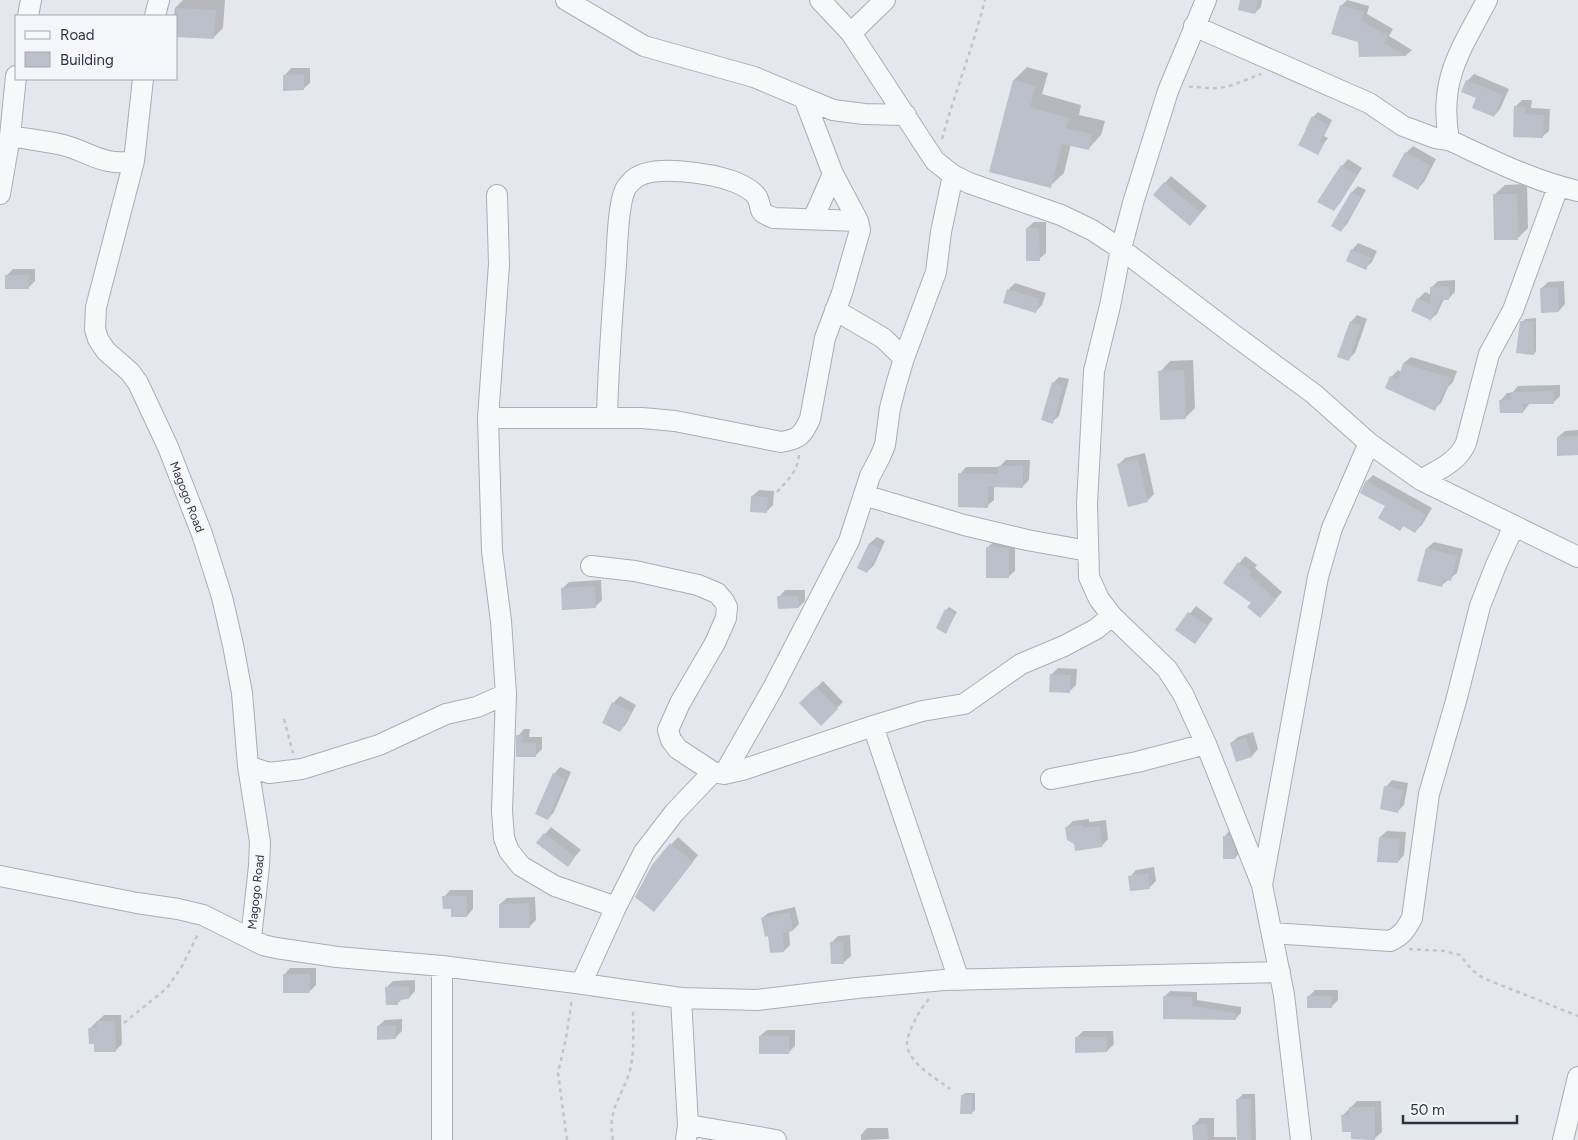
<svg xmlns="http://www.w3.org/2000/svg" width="1578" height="1140" font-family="Figtree,sans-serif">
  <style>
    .shadow { fill: #0003 }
    .building { fill: #bbc0ca }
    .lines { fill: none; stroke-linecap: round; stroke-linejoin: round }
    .minor-casing { stroke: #a9aeb7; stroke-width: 22 }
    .path { stroke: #c2c5cb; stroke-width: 2.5; stroke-dasharray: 4 4; stroke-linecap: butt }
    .minor { stroke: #f7f8fa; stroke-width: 20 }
    .labels { text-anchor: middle; stroke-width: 4; stroke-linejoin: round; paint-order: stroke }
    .street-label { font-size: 12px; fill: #2b3445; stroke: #f4f6f9 }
  </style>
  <rect width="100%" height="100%" fill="#e4e7ec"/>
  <path class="shadow" d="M183,0H225L223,28L213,38L174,16L175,8Z
    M1241,0H1262L1261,7L1255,13Z
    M1347,0L1369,6L1367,14L1393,29L1389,36L1412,50L1406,55L1360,56V41L1341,6Z
    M1027,67L1048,73L1042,94L1081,105L1079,115L1105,121L1101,135L1088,149L1071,144L1064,173L1050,186L1014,80Z
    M291,68H310V83L303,89L285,75Z
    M1474,74L1509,89L1500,109L1494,116L1478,97L1467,81Z
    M1522,100H1532L1531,108L1550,109L1549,131L1542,137L1515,107Z
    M1318,112L1332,120L1324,136L1328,138L1317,153L1313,117Z
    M1413,146L1436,159L1424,182L1418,188L1406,153Z
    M1348,159L1362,168L1340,203L1334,210L1342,166Z
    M1171,176L1207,206L1196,218L1154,195Z
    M1527,184L1528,228L1518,238L1494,195L1505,185Z
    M1358,186L1366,190L1347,224L1341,231L1333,226L1352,192Z
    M1034,222H1046V253L1039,259L1027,228Z
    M1358,243L1377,251L1372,262L1365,268L1352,250Z
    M13,269H35V281L28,288L6,276Z
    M1455,280V292L1448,299H1444L1437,314L1431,319L1418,299L1425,292L1432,295V287L1438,281Z
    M1564,281L1565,304L1559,311L1541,289L1548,282Z
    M1015,283L1046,293L1042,305L1036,311L1008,290Z
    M1357,315L1367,319L1355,353L1348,359L1351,322Z
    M1536,318V351L1534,354L1522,322L1525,319Z
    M1411,357L1457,371L1453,382L1448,387L1441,403L1434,409L1391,377L1398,370L1402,372L1404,363Z
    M1193,360L1195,408L1185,418L1160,372L1170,361Z
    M1059,377L1069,379L1059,416L1052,422L1053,383Z
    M1560,385V396L1553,403H1530L1523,412L1501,400L1507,393H1512L1518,386Z
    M1578,430V454L1558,437L1565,431Z
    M1145,453L1154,494L1148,500L1129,505L1119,464L1125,458Z
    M1006,460H1030L1029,480L1022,487L994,486V500L987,506L960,474L966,467H999Z
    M1373,475L1432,508L1422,525L1415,531L1404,525L1400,530L1387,506L1367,481Z
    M759,490L774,491L773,505L767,511L752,496Z
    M877,537L885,541L874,565L867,572L858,568L870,543Z
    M994,541L1015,542V571L1008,577L987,548Z
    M1434,542L1463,549L1457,573L1442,585L1427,548Z
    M1245,556L1257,565L1255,568L1282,592L1266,610L1252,603L1224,583Z
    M601,580L602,600L595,607L562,589L569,582Z
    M785,590H805V601L799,607L779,597Z
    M1196,606L1213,619L1194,643L1177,630Z
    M949,607L957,612L946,632V610Z
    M1058,668L1077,669L1076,685L1069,692L1051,675Z
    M823,681L843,702L821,724L801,703Z
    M620,696L636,705L626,724L620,731L613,703Z
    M524,729H530L529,737H542V749L536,755H517L518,736Z
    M1253,732L1258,749L1252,756L1231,743L1238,737Z
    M560,767L571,772L554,812L548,819L554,774Z
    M1392,780L1408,783L1404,805L1398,811L1386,787Z
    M1089,819V822L1106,820L1108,839L1102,846L1075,843L1066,828L1073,821Z
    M551,827L581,850L567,865L545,834Z
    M1230,830L1241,851L1235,858L1224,837Z
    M1387,831L1406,832L1404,855L1398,862L1380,837Z
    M678,837L698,855L661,903L653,865Z
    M1154,867L1156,881L1149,888L1130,877L1136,870Z
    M450,890H473V909L467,916L452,908L444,897Z
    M535,897L536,920L529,927L500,904L507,898Z
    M795,907L799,924L793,930L789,931L790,945L784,951L770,934L762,918L768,913Z
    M850,935L851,956L844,962L832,963L831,943L838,936Z
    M290,968H316V985L310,991L284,975Z
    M415,980V991L409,998H403L398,1003L386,988L393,981Z
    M1315,990H1338V1000L1331,1007L1308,997Z
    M1170,991L1197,992V1000L1241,1007V1013L1235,1019L1164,1017V997Z
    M104,1015H121L122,1044L115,1051L95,1043L90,1028Z
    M402,1019V1031L395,1038L378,1026L385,1020Z
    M767,1030H795V1046L788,1053L760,1036Z
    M1083,1031H1113L1114,1044L1107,1051L1076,1038Z
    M965,1093H975V1110L972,1113L962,1096Z
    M1243,1094H1255L1256,1140H1238V1099Z
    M1357,1101H1381L1382,1132L1375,1138L1352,1131L1343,1115Z
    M1200,1118H1214V1137H1236V1140H1194V1125Z
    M867,1128H888L889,1139L861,1140V1135Z"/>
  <path class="building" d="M1240,0H1258L1255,14L1238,10Z
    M1340,5L1364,12L1361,21L1388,36L1384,43L1407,56L1359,57L1358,42L1331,34Z
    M176,8L216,10L214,39L176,37Z
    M304,74V90L283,91V75Z
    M1013,80L1036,86L1030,107L1069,118L1066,128L1092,134L1089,150L1062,144L1051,188L989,172Z
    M1466,80L1503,95L1494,117L1472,108L1476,98L1461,92Z
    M1514,106L1526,107L1525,114L1544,115L1543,138L1513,137Z
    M1312,116L1328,125L1320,141L1324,144L1318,155L1298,145L1306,130H1305Z
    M1405,152L1430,165L1418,190L1392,176Z
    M1341,165L1357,175L1334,211L1317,202Z
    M1164,182L1201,213L1190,226L1153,195Z
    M1351,192L1361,197L1341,232L1331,226Z
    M1493,194H1517L1518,240H1494Z
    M1026,228H1039L1040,261H1026Z
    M1351,249L1371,258L1366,270L1346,261Z
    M5,275H29V289H5Z
    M1449,286V300H1441L1430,322V320L1411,311L1417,298L1430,304V287Z
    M1558,287L1559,312L1541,313L1540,288Z
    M1007,289L1040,299L1036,313L1003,303Z
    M1350,321L1361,325L1349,361L1337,357Z
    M1520,321H1533L1534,355L1516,353Z
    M1403,363L1451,378L1447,390L1445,389L1435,411L1385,388L1390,376L1398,380Z
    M1184,370L1186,419L1160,420L1158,371Z
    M1052,382L1063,386L1053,424L1041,420Z
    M1554,391V404H1523V413H1500L1499,400L1511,399L1510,392Z
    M1578,436V455L1557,456V437Z
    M1138,459L1148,502L1128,507L1117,464Z
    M998,466H1023V488L988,487V508L958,507V473L998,474Z
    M1366,480L1426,515L1415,533L1403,526L1400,531L1378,518L1385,506L1360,493Z
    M751,496L768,497L767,513L750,512Z
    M869,543L880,548L867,573L857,568Z
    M986,547L1009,548V578H986Z
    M1426,548L1457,556L1451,581L1444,579L1442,587L1417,581Z
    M1238,562L1252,572L1249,575L1276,600L1260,618L1247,607L1251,603L1223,583Z
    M595,586L596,608L562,610L561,588Z
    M777,596H799V608L778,609Z
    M945,609L955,615L946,634L936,628Z
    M1188,612L1208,626L1195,644L1175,630Z
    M1050,674L1071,675L1070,693L1049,692Z
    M816,687L838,709L821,726L799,703Z
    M612,702L631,712L620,732L602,723Z
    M516,735H523V743H536V757H516Z
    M1246,738L1252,757L1236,762L1230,743Z
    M553,773L565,779L548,820L535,814Z
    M1384,786L1403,790L1398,813L1380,809Z
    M1082,825L1083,828L1100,826L1102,847L1075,851L1074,844L1067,840L1065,827Z
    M544,833L575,857L568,867L536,843Z
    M1223,836H1230L1235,849V859H1223Z
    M1379,837L1400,839L1398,863L1377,862Z
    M670,843L693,862L654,912L635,897L652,865Z
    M1148,873L1150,889L1130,891L1128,876Z
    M442,896H467V917H451V909H443Z
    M529,903L530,928H499V904Z
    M790,912L793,931L783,933L784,952L770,953L768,936L765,937L761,918Z
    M843,941L844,964H831L830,942Z
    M283,974H310V993H283Z
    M409,986V999L398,1000V1005H386L385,987Z
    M1163,996L1192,997V1006L1236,1013V1020L1163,1019Z
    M1307,996H1332V1008H1307Z
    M96,1021H115L116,1052H94V1044H89L88,1028H97Z
    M396,1025V1039L377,1040V1026Z
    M759,1036H789V1054H759Z
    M1075,1037H1107V1052L1075,1053Z
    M961,1095H972V1114H960Z
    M1236,1099H1251V1140H1237Z
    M1349,1107H1375V1140L1351,1139V1132H1342L1341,1115H1349Z
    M1207,1124L1208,1140H1193L1192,1125Z"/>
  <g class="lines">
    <defs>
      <path id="minor" d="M566,0L644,46L754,77L833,110L864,114L906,115
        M820,0L851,33L935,161L953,175L969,183L1061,215L1092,230L1121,249L1234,335L1314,394L1369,443L1421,480L1578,557
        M1206,0L1168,91L1133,203L1121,249L1110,306L1094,371L1087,504L1089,577L1099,599L1112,616L1167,669L1183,694L1206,744L1262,885L1284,995L1301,1140
        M1487,0C1461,50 1438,79 1449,140C1490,159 1533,181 1578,191
        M28,16L31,0
        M155,16L159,0
        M1194,26L1369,103L1403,126L1435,138L1449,140
        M851,33L885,0
        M143,79L134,161L96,307L95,329L98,339L106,351L130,372L138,383L168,447L202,534L222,597L233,645L242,693L248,766L260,842L259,866L251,938
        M10,136C27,139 46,141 63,145C90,152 104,167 134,161
        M0,194L10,136L16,76
        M497,195L499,264L488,418L492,551L501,621L506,694L502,811L504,838L509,851L521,866L555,886L616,907
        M813,219L833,174
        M835,310L883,338L904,358
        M488,418H642L675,421L781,442C799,439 802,436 810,419L825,338L842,293L860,230L858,221L833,174L804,98
        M607,418C608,367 612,316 616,265C617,247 618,205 625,190C626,187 630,183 632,181C650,162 713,174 735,182C742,185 753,190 757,197C764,211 755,211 774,218L858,221
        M1421,480C1438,470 1458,462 1466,443L1489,354L1513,310L1558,187
        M864,495L964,525L1027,540L1088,551
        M591,566L635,571L698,585L717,593L724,601L727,607L726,618L715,643L680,703L668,730L671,740L678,749L713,772
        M873,726L959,980
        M248,766L269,773L302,769L379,745L446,714L477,707L506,694
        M724,774L742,770L873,726L922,711L964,704L1021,664L1064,646L1096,629L1112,616
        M1051,779L1137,762L1206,744
        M0,876L137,903L178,909L203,915L263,945L276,948L337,957L442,966L576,983L681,998L757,1000L857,988L944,980L1280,972
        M1262,885L1318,577L1332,528L1369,443
        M1272,933L1390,941C1402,936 1406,929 1412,918L1429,794L1456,701L1480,606L1496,565L1514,526
        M442,966V1140
        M581,984L616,907L644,852L674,813L713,772L724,774L773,688L849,541L870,476L880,457L885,445L890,408L896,385L904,358L936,272L941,232L953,175
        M681,998L688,1125L686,1140
        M688,1125L776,1140
        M1563,1140L1578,1077"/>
    </defs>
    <use href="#minor" class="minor-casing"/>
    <path class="path" d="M1189,87C1198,86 1208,89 1217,88C1232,87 1247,79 1261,74
      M942,139C955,92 973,47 985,0
      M777,492C787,481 798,471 799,455
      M284,719L293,753
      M1409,949L1444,951L1460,955L1472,970L1483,978L1578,1016
      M929,999C921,1008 917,1016 912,1026C911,1029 909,1033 908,1037C901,1060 935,1077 950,1089
      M124,1023L167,988L182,966L199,932
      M567,1140L558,1073L566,1038L572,999
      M613,1140C607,1111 620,1100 629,1074C635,1053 633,1030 633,1008"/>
    <use href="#minor" class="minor"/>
  </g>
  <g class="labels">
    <g class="street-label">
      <text transform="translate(187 497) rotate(69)" y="4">Magogo Road</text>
      <text transform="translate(256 892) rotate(-84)" y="4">Magogo Road</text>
    </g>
  </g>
  <rect x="15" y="15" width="162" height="65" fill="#f4f6f9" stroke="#a4a8b1"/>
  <rect x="25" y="31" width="25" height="8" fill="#f7f8fa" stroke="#a4a8b1"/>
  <text x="60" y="40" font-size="15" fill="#2b3445">Road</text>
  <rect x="25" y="52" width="25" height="15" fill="#bbc0ca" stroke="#a4a8b1"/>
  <text x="60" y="65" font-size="15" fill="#2b3445">Building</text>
  <path d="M1403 1115v8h114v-8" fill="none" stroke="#2b3445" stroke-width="2.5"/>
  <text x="1410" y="1115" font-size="15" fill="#2b3445" stroke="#f4f6f9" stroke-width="4" paint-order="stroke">50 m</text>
</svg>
